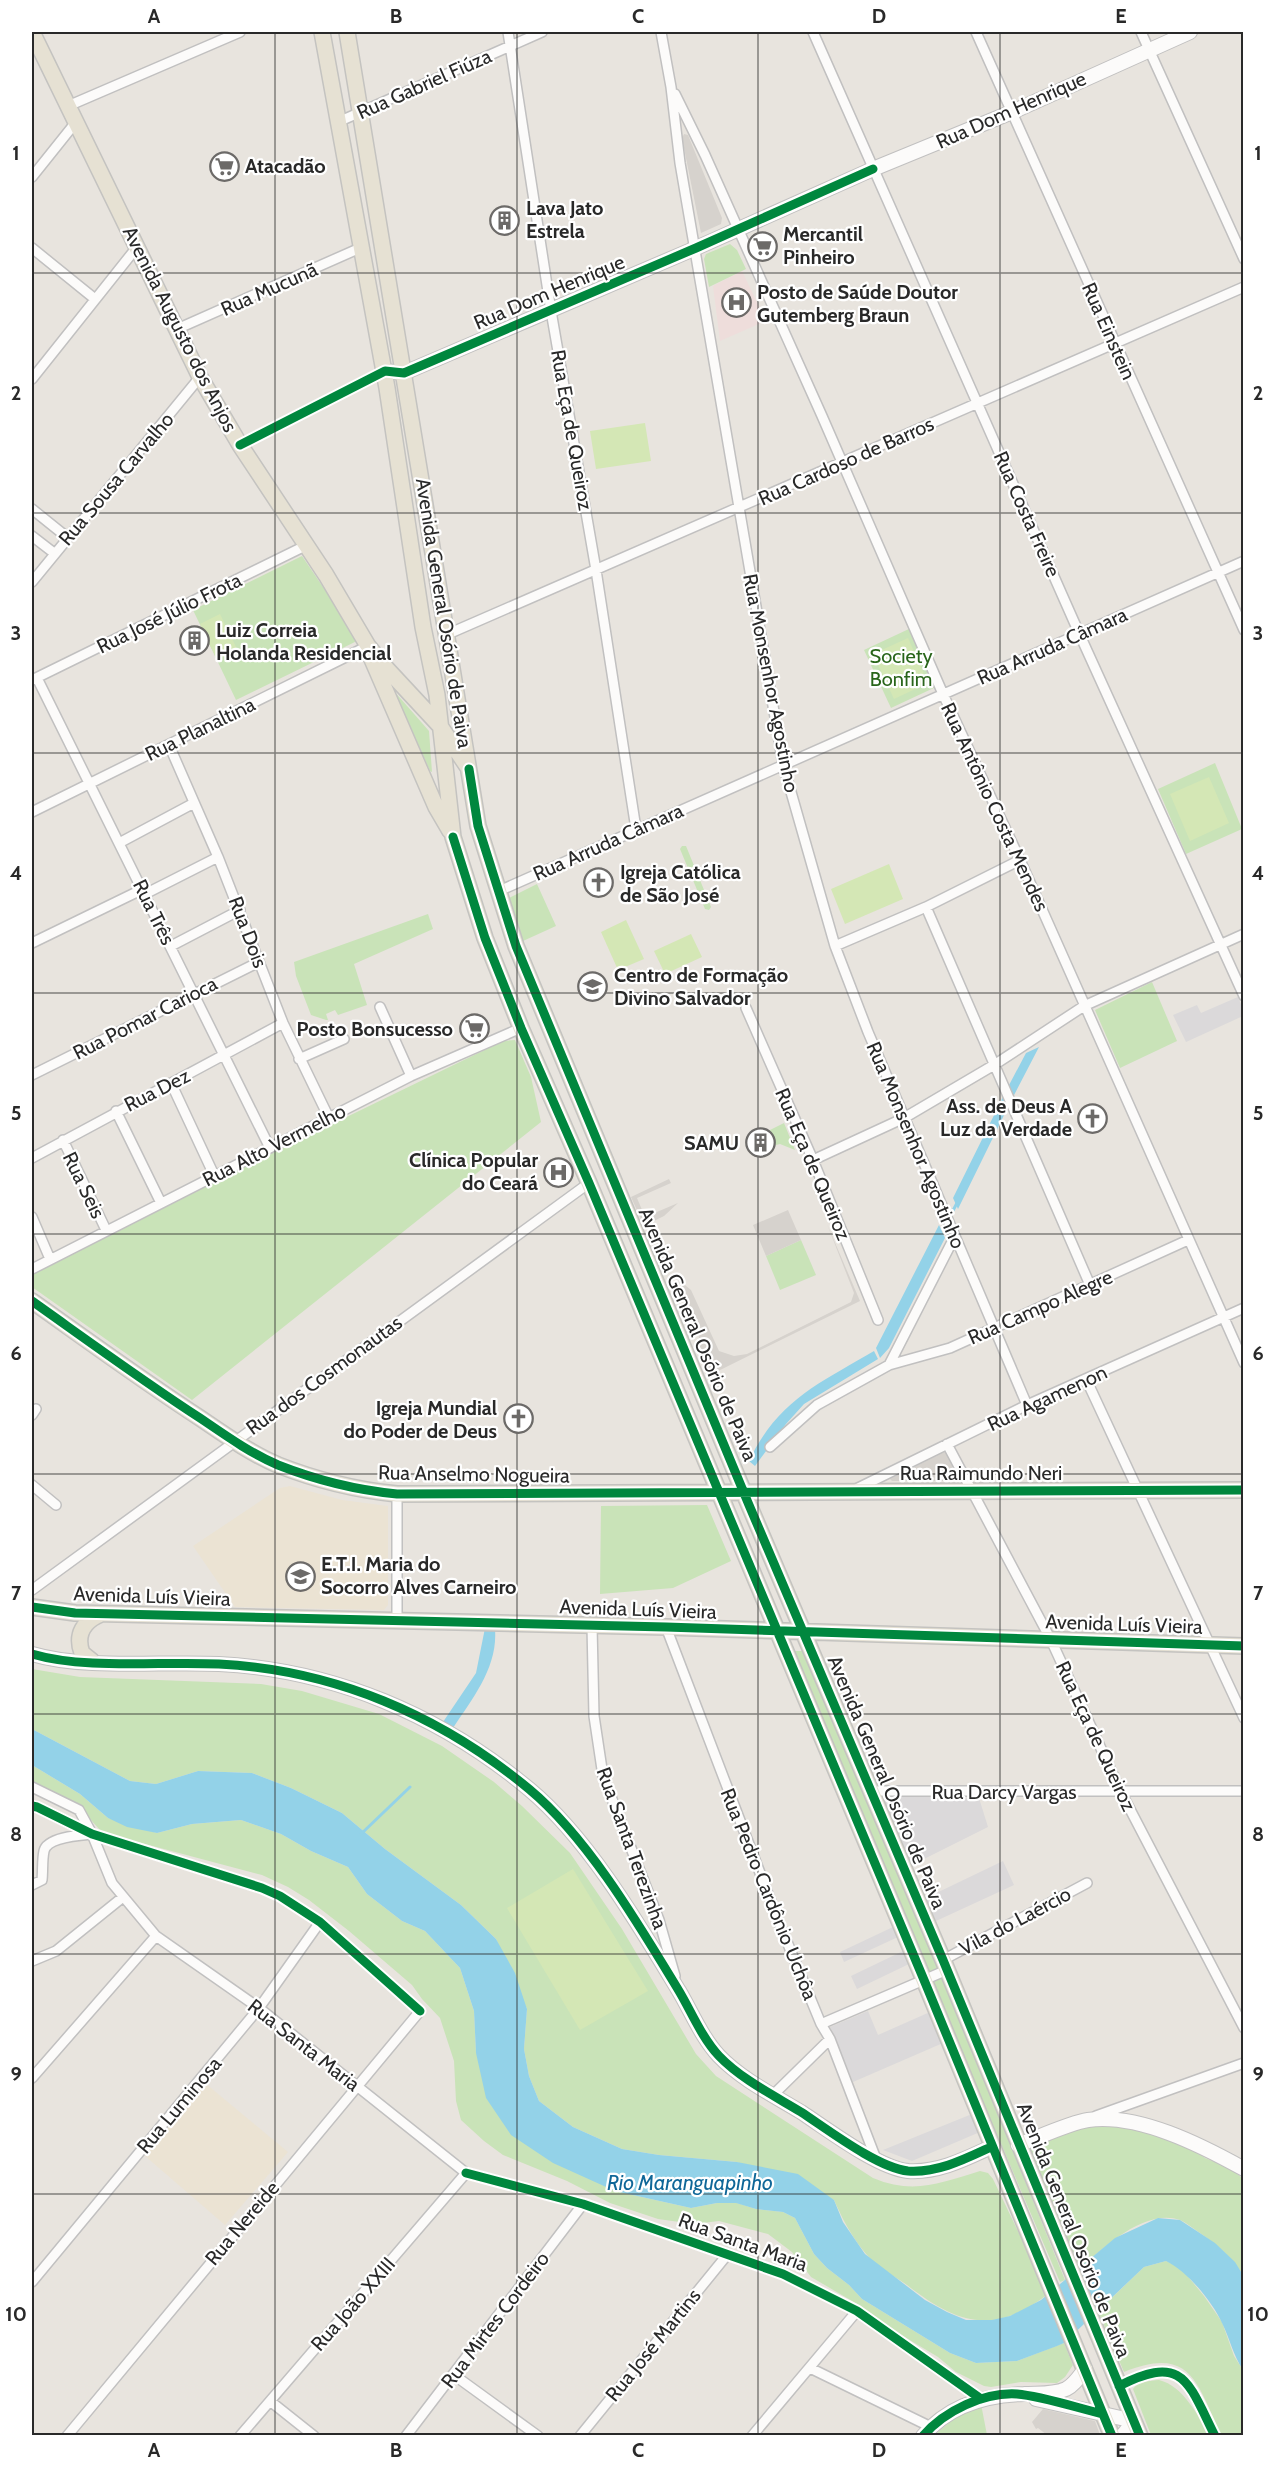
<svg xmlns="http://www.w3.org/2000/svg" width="1275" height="2467" font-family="Cabin,sans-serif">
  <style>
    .industrial { fill: #dbd9da }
    .education { fill: #ebe3d3 }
    .medical { fill: #eedddb }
    .green { fill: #c9e3b8 }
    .pitch { fill: #d4e7b5 }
    .plaza { fill: #d6d2cd }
    .water { fill: #93d2e8 }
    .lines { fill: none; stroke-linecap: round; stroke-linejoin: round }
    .stream { stroke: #93d2e8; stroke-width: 3 }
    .street-casing { stroke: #c1c0c0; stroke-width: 12 }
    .secondary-casing { stroke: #c1c0c0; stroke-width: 16 }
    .primary-casing { stroke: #c4c3c0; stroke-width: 18 }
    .street { stroke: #fcfbfa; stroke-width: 9 }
    .secondary { stroke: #fcfbfa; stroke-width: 14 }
    .primary { stroke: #e6e1d3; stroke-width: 15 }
    .cycleway-casing { stroke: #fff; stroke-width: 13 }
    .cycleway { stroke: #00873e; stroke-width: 9 }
    .grid { fill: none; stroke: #292929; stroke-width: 1.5; stroke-opacity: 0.55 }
    .labels { text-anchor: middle; stroke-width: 4.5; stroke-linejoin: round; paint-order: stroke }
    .street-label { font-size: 20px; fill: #292929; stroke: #fff }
    .poi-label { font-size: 20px; font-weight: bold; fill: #292929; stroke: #fff; text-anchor: start }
    .park-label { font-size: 20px; fill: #29651a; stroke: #fff }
    .water-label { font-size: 21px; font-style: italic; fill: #0f6798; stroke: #fff }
    .neatline { fill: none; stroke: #292929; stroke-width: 2 }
    .grid-label { font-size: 20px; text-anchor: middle; font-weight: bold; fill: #292929 }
  </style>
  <rect width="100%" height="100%" fill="#e8e4de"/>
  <path class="industrial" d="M1238,997L1243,1009V1016L1186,1042L1173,1015L1197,1005L1201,1013Z
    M882,1794L979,1798L988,1827L912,1865Z
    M1003,1861L1014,1885L936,1921L926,1898Z
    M893,1927L898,1937L844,1962L840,1952Z
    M903,1951L909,1964L857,1989L851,1976Z
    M868,2011L878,2035L930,2012L943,2043L853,2082L830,2027Z
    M972,2114L980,2132L912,2161L883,2150Z"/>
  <path class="education" d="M290,1486L342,1500L388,1506V1605L384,1610L235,1607L193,1546L280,1488Z
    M205,2083L288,2152L225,2225L145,2156Z"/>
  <path class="medical" d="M742,271L766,321L720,341L713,286Z"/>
  <path class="green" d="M730,244L737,250L746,269L709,287L704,259L706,254Z
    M302,556L359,640L236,700L193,610Z
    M911,628L938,686L891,708L864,650Z
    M394,691L429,731L432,772L430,771Z
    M1215,763L1242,829L1186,854L1158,789Z
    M682,846H686L711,907L709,910L705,909L680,849Z
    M537,884L556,926L523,941L509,898Z
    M428,914L433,929L354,964L367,1005L338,1015L335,1010L326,1014L328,1020H326L311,1015L296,976L294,962Z
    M1152,982L1177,1041L1120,1068L1095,1010Z
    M515,1040L531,1077L541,1122L192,1400L32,1287V1274L250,1164L503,1041Z
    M784,1123L795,1150L780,1144L768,1147L762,1134Z
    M801,1240L816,1275L780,1290L766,1256Z
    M707,1505L731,1561L673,1588L600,1594L601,1506Z
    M793,1651H802L939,1969L928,1974Z
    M32,1669L80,1677L261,1684L302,1691L379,1714L442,1746L494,1782L522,1806L570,1853L622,1929L696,2054L716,2076L873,2178C914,2195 940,2183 980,2171L988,2173L993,2179L1048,2294C994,2336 957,2324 907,2285C899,2279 889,2274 880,2268C859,2250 845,2225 834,2200L737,2162L659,2155L622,2149L573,2127L539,2101L529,2076L524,2049L527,2009L496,1939L461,1905L385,1849L342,1813L291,1788L252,1773L198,1771L156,1784L130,1781L32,1729Z
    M32,1765L80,1794L108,1818L157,1833L192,1824L241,1820L281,1834L311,1851L348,1867L367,1894L402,1921L425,1931L460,1968L474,2011L476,2053L615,2191L691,2208L717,2203H737L756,2209L783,2212L795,2218L814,2254L827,2268L849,2285L862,2299L950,2353L976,2363L1017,2361L1064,2343L1073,2365L1065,2377L1057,2383L1021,2382L991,2387L984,2386L956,2372L938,2357L883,2324L859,2305L811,2277L792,2252L768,2234L719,2221L694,2224L658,2219L610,2203L567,2181L503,2155L484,2141L461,2120L456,2101L454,2061L440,2018L422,1999L412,1985L349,1931L309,1900L288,1887L262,1875L115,1836L100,1830L80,1808L32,1784Z
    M943,1977L1065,2280L1060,2282L932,1982Z
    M1121,2123L1183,2142L1205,2158L1232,2169L1243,2179V2275C1232,2257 1217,2245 1200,2233C1194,2229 1187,2223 1180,2220C1144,2208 1104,2248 1079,2269L1027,2144L1077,2127Z
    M1166,2261L1181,2268L1204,2296L1222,2322L1234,2356L1243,2370V2435H1221C1197,2383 1191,2345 1124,2372L1098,2311L1144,2267Z
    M1159,2380C1184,2386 1197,2416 1211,2435H1151L1133,2389C1139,2381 1149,2381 1159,2380Z
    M981,2404L987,2435L933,2436L960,2414Z"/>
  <path class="pitch" d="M645,423L651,461L596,469L590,431Z
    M220,614L237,649L217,660L200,624Z
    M908,638L928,683L894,699L873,654Z
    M1209,777L1229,823L1190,841L1170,794Z
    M889,864L903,899L845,924L831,889Z
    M626,920L644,959L618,970L601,932Z
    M691,934L702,957L665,974L654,951Z
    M573,1869L648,1991L580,2030L507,1908Z"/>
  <path class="plaza" d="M684,134L688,135L722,218L721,224L701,233L682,138Z
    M669,1179L671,1183L637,1198L645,1217L678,1203L664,1216L644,1226L631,1197Z
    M788,1210L801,1240L766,1256L753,1225Z
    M827,1224L860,1301L710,1375L697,1346L699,1337L683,1301L676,1298L673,1292L676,1283L680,1281L691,1290L719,1351L734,1356L747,1354L851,1302L854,1293Z
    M943,1452L946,1453L958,1478L956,1481H892L890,1479Z
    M1043,2409L1095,2421L1100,2435H1047L1038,2428L1036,2429L1032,2422Z"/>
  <path class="water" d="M1039,1047L1013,1097L1008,1087L1026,1053Z
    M1003,1097L1008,1107L958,1209L953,1198Z
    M939,1225L945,1238L889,1348L880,1358L876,1348Z
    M874,1351L878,1359L804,1404L786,1424L755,1466L749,1461C778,1400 820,1383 874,1351Z
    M485,1628L495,1629C498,1667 473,1698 453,1728L443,1722L476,1673Z
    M32,1729L130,1781L156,1784L198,1771L252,1773L291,1788L342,1813L385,1849L461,1905L496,1939L515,1973L527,2009L524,2049L529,2076L539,2101L573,2127L622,2149L659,2155L737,2162L798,2174L834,2200L843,2222L865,2254L925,2300L947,2312L966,2320H992L1010,2316L1041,2300L1115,2238L1158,2218L1180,2220L1215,2243L1235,2262L1243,2275V2370C1233,2355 1230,2339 1222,2323C1212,2301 1187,2271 1166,2261L1144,2267L1064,2343L1057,2346L1017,2361L976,2363L950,2353L862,2299L849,2285L827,2268L814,2254L795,2218L783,2212L756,2209L736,2203H717L691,2208L615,2191L553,2163L511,2135L486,2098L476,2053L474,2011L460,1968L425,1931L402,1921L367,1894L348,1867L311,1851L281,1834L241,1820L192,1824L157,1833L127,1827L108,1818L80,1794L32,1765Z"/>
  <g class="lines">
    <path class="stream" d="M949,1218L957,1203
      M361,1834L410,1787"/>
    <defs>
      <path id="street" d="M508,32L551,311L596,570L636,829
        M661,32L671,87L680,163L783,764L835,946L868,1032L1027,1405
        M813,32L1079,633L1244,996
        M976,32L1244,630
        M1141,32L1244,259
        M675,94L705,155L822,416L943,694L1020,860L1244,1363
        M68,106L240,32
        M338,122L542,32
        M32,177L76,122
        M32,248L95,299
        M177,329L360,248
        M32,379L137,247
        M240,445L385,371
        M32,509L68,538
        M32,536L54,553
        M32,582L200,377
        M448,634L1244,287
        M37,678L270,1148
        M32,680L307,545
        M169,745L218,857L283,1023L329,1118
        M32,812L368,646
        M121,842L194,803
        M499,891L1244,561
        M145,894L218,857
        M926,907L1090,1285
        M32,943L143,889
        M171,946L240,910
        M835,946L926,907L1020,860
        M380,1007L411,1076
        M746,1008L813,1160L878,1320
        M299,1059L344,1039
        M32,1075L259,962
        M171,1083L214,1175
        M116,1111L161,1203
        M63,1140L106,1230
        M32,1158L283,1023
        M813,1160L904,1118L994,1065L1084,1006L1244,934
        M32,1217L50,1259
        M32,1269L411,1076L521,1028
        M889,1365L950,1348L1188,1240
        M1086,1379L1244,1718
        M32,1415L36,1409
        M947,1444L1051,1640L1121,1792L1244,2028
        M770,1447L817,1405L889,1365L955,1236
        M32,1485L56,1505
        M854,1490L1027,1405L1244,1308
        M397,1494V1621
        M32,1590L589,1183
        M592,1626L594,1716L603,1776L659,1920L675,1976
        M666,1627L778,1920L821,2024L830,2039L876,2159
        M32,1787L79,1810L92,1834L112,1883L156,1936L259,2008L466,2173L583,2204L783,2274L857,2311L981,2399
        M872,1791H1244
        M32,1806L37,1807L92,1834L262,1888L280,1896L320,1922L420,2011L67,2436
        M32,1885L42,1880C43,1871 42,1860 44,1851C47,1837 81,1835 92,1834
        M943,1960L1087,1883
        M32,1961L56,1951L123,1897
        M821,2024L947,1970
        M32,2078L156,1936
        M773,2095L830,2039
        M1096,2116L1244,2063
        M32,2282L259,2008L320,1922
        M810,2368L931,2427
        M454,2375L538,2436
        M1119,2386C1184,2353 1188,2382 1215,2436
        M270,2401L314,2436
        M240,2436L466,2173
        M406,2436L583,2204
        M580,2436L727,2255
        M752,2436L857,2311"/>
      <path id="secondary" d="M385,371L404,373L696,248L873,169L1012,112L1190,32
        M32,1654C86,1670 161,1661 219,1664C334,1670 440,1715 529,1789C588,1838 639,1925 679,1991C691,2011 702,2038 719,2056C741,2079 773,2095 801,2112C827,2129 878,2168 908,2171C938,2173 965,2159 991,2147
        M1018,2145C1037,2138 1069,2123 1088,2120C1138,2113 1201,2145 1244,2169
        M1036,2399L1134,2421L1122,2436
        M923,2436C948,2406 985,2395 1024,2394C1037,2393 1053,2395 1066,2389C1074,2385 1079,2377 1085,2369"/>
      <path id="primary" d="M32,32L200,377L240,445L326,575L368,646L387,669L440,726L467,766
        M322,32L387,388L423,627L437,695L453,837L485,938L521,1028L589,1183L924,1980L1112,2436
        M347,32L478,826L516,946L749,1505L943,1960L1140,2436
        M371,657L436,807L450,831
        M32,1301C87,1340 143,1381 200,1418C225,1435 250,1453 278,1465C316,1480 356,1490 397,1494L1244,1490
        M32,1607L75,1613L666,1627L1244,1646
        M92,1661L82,1653C75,1634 84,1621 101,1614"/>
    </defs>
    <use href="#street" class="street-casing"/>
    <use href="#secondary" class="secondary-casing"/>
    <use href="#primary" class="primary-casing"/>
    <use href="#street" class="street"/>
    <use href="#secondary" class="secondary"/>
    <use href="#primary" class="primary"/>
    <defs>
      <path id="cycleway" d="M240,445L385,371L404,373L696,248L873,169
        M469,769L478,826L516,946L749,1505L943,1960L1140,2436
        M453,837L485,938L521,1028L589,1183L924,1980L1112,2436
        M32,1301C87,1340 143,1381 200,1418C225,1435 250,1453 278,1465C316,1480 356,1490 397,1494L1244,1490
        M32,1607L75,1613L666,1627L1244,1646
        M32,1654C86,1670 161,1661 219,1664C334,1670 440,1715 529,1789C588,1838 639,1925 679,1991C691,2011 702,2038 719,2056C741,2079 773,2095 801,2112C827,2129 878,2168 908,2171C938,2173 965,2159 991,2147
        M32,1806L37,1807L92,1834L262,1888L280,1896L320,1922L420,2011
        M466,2173L583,2204L783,2274L857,2311L981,2399
        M1119,2386C1184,2353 1188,2382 1215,2436
        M923,2436C944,2411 984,2392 1017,2394C1041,2396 1078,2408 1103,2414"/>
    </defs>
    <use href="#cycleway" class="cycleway-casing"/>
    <use href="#cycleway" class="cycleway"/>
  </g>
  <path class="grid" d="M275,32V2436M517,32V2436M758,32V2436M1000,32V2436M32,273H1244M32,513H1244M32,753H1244M32,993H1244M32,1234H1244M32,1474H1244M32,1714H1244M32,1954H1244M32,2194H1244"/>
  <defs>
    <symbol id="supermarket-ring" viewBox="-11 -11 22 22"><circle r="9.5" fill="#fff" stroke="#6c6a68" stroke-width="1.5"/><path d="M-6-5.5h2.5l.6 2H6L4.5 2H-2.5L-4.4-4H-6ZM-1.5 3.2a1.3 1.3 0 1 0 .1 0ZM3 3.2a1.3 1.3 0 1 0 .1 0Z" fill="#6c6a68"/></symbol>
    <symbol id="building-ring" viewBox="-11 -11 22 22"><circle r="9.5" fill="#fff" stroke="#6c6a68" stroke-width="1.5"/><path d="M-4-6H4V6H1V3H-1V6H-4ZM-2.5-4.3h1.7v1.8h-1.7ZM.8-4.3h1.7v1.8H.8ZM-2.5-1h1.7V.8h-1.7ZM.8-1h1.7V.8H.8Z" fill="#6c6a68"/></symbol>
    <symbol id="hospital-ring" viewBox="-11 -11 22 22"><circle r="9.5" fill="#fff" stroke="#6c6a68" stroke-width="1.5"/><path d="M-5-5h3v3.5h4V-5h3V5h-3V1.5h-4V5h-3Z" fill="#6c6a68"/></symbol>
    <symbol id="church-ring" viewBox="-11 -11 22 22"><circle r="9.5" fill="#fff" stroke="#6c6a68" stroke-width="1.5"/><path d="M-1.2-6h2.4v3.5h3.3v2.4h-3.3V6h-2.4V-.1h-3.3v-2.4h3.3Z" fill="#6c6a68"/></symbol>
    <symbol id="school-ring" viewBox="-11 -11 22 22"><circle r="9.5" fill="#fff" stroke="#6c6a68" stroke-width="1.5"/><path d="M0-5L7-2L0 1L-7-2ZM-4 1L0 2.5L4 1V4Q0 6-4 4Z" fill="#6c6a68"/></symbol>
  </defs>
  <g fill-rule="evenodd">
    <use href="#supermarket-ring" x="208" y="150" width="33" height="33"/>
    <use href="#building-ring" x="488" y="204" width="33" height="33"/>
    <use href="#supermarket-ring" x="746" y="230" width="33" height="33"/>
    <use href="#hospital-ring" x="720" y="286" width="33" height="33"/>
    <use href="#building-ring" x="178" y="624" width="33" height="33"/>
    <use href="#church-ring" x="582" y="866" width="33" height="33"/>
    <use href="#school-ring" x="576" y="970" width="33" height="33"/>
    <use href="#supermarket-ring" x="458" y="1012" width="33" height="33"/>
    <use href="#church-ring" x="1076" y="1102" width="33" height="33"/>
    <use href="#building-ring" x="744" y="1126" width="33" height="33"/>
    <use href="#hospital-ring" x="542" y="1156" width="33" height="33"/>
    <use href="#church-ring" x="502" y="1402" width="33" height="33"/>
    <use href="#school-ring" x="284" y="1560" width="33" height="33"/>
  </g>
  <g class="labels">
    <g class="street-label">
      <text transform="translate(424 84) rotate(-24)" y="7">Rua Gabriel Fiúza</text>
      <text transform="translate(1011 110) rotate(-24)" y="7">Rua Dom Henrique</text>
      <text transform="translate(269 289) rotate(-24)" y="7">Rua Mucunã</text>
      <text transform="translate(549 292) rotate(-23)" y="7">Rua Dom Henrique</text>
      <text transform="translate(180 329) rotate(63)" y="7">Avenida Augusto dos Anjos</text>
      <text transform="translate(1109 331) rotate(66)" y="7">Rua Einstein</text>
      <text transform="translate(572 430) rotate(80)" y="7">Rua Eça de Queiroz</text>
      <text transform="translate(846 461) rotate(-24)" y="7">Rua Cardoso de Barros</text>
      <text transform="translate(116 479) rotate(-50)" y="7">Rua Sousa Carvalho</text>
      <text transform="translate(1027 514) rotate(66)" y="7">Rua Costa Freire</text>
      <text transform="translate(169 613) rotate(-26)" y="7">Rua José Júlio Frota</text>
      <text transform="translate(444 613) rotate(81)" y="7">Avenida General Osório de Paiva</text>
      <text transform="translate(1052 646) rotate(-24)" y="7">Rua Arruda Câmara</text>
      <text transform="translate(771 683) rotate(79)" y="7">Rua Monsenhor Agostinho</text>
      <text transform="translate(200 729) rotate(-26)" y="7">Rua Planaltina</text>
      <text transform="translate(995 807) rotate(65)" y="7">Rua Antônio Costa Mendes</text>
      <text transform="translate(608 842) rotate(-24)" y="7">Rua Arruda Câmara</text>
      <text transform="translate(154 912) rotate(64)" y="7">Rua Três</text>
      <text transform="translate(248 932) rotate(69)" y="7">Rua Dois</text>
      <text transform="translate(145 1018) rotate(-27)" y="7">Rua Pomar Carioca</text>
      <text transform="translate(157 1090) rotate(-27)" y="7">Rua Dez</text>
      <text transform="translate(274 1145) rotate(-27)" y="7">Rua Alto Vermelho</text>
      <text transform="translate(916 1145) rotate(67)" y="7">Rua Monsenhor Agostinho</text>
      <text transform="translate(813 1164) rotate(67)" y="7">Rua Eça de Queiroz</text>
      <text transform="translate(84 1185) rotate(64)" y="7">Rua Seis</text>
      <text transform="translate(1040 1307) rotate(-24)" y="7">Rua Campo Alegre</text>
      <text transform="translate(698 1334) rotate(67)" y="7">Avenida General Osório de Paiva</text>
      <text transform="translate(324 1375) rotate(-36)" y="7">Rua dos Cosmonautas</text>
      <text transform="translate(1047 1398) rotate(-25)" y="7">Rua Agamenon</text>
      <text x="981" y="1480">Rua Raimundo Neri</text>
      <text transform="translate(474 1474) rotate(1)" y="7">Rua Anselmo Nogueira</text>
      <text transform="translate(152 1596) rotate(2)" y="7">Avenida Luís Vieira</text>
      <text transform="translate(638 1609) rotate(2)" y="7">Avenida Luís Vieira</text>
      <text transform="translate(1124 1624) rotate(2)" y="7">Avenida Luís Vieira</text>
      <text transform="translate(1096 1736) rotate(65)" y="7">Rua Eça de Queiroz</text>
      <text transform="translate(887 1782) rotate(67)" y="7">Avenida General Osório de Paiva</text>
      <text x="1004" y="1799">Rua Darcy Vargas</text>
      <text transform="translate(632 1848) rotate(70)" y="7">Rua Santa Terezinha</text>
      <text transform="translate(769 1894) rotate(68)" y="7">Rua Pedro Cardônio Uchôa</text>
      <text transform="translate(1015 1921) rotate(-28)" y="7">Vila do Laércio</text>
      <text transform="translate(304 2045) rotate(38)" y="7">Rua Santa Maria</text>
      <text transform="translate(179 2105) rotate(-50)" y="7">Rua Luminosa</text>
      <text transform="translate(242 2223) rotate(-50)" y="7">Rua Nereide</text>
      <text transform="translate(1074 2230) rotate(68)" y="7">Avenida General Osório de Paiva</text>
      <text transform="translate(743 2242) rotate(20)" y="7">Rua Santa Maria</text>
      <text transform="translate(353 2304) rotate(-49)" y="7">Rua João XXIII</text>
      <text transform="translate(495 2320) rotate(-53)" y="7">Rua Mirtes Cordeiro</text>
      <text transform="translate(653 2345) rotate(-51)" y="7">Rua José Martins</text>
    </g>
    <g class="poi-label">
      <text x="245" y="173">Atacadão</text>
      <text x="526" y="215">Lava Jato<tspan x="526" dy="23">Estrela</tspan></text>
      <text x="783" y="241">Mercantil<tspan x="783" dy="23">Pinheiro</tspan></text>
      <text x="757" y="299">Posto de Saúde Doutor<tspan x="757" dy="23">Gutemberg Braun</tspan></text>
      <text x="216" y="637">Luiz Correia<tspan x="216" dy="23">Holanda Residencial</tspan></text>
      <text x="620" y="879">Igreja Católica<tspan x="620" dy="23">de São José</tspan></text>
      <text x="614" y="982">Centro de Formação<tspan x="614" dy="23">Divino Salvador</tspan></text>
      <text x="453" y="1036" text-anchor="end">Posto Bonsucesso</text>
      <text x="1072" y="1113" text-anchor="end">Ass. de Deus A<tspan x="1072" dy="23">Luz da Verdade</tspan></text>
      <text x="739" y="1150" text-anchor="end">SAMU</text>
      <text x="538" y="1167" text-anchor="end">Clínica Popular<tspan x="538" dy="23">do Ceará</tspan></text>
      <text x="497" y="1415" text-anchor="end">Igreja Mundial<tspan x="497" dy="23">do Poder de Deus</tspan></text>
      <text x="321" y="1571">E.T.I. Maria do<tspan x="321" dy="23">Socorro Alves Carneiro</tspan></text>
    </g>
    <g class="park-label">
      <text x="901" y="663">Society<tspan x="901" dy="23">Bonfim</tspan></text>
    </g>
    <g class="water-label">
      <text x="690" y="2190">Rio Maranguapinho</text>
    </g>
  </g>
  <rect width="1275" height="2467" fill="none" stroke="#ffffff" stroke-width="66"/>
  <rect x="33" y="33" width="1209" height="2401" class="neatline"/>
  <g class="grid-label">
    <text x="154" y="23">A</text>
    <text x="396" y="23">B</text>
    <text x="638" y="23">C</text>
    <text x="879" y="23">D</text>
    <text x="1121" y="23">E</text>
    <text x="16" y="160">1</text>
    <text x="1258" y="160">1</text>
    <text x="16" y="400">2</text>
    <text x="1258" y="400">2</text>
    <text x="16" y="640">3</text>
    <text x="1258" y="640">3</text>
    <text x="16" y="880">4</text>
    <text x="1258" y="880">4</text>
    <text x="16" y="1120">5</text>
    <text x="1258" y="1120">5</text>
    <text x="16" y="1360">6</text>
    <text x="1258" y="1360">6</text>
    <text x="16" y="1600">7</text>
    <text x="1258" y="1600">7</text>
    <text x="16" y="1841">8</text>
    <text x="1258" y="1841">8</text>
    <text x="16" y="2081">9</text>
    <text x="1258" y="2081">9</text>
    <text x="16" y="2321">10</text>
    <text x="1258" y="2321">10</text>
    <text x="154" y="2457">A</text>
    <text x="396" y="2457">B</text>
    <text x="638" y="2457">C</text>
    <text x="879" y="2457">D</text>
    <text x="1121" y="2457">E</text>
  </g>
</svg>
